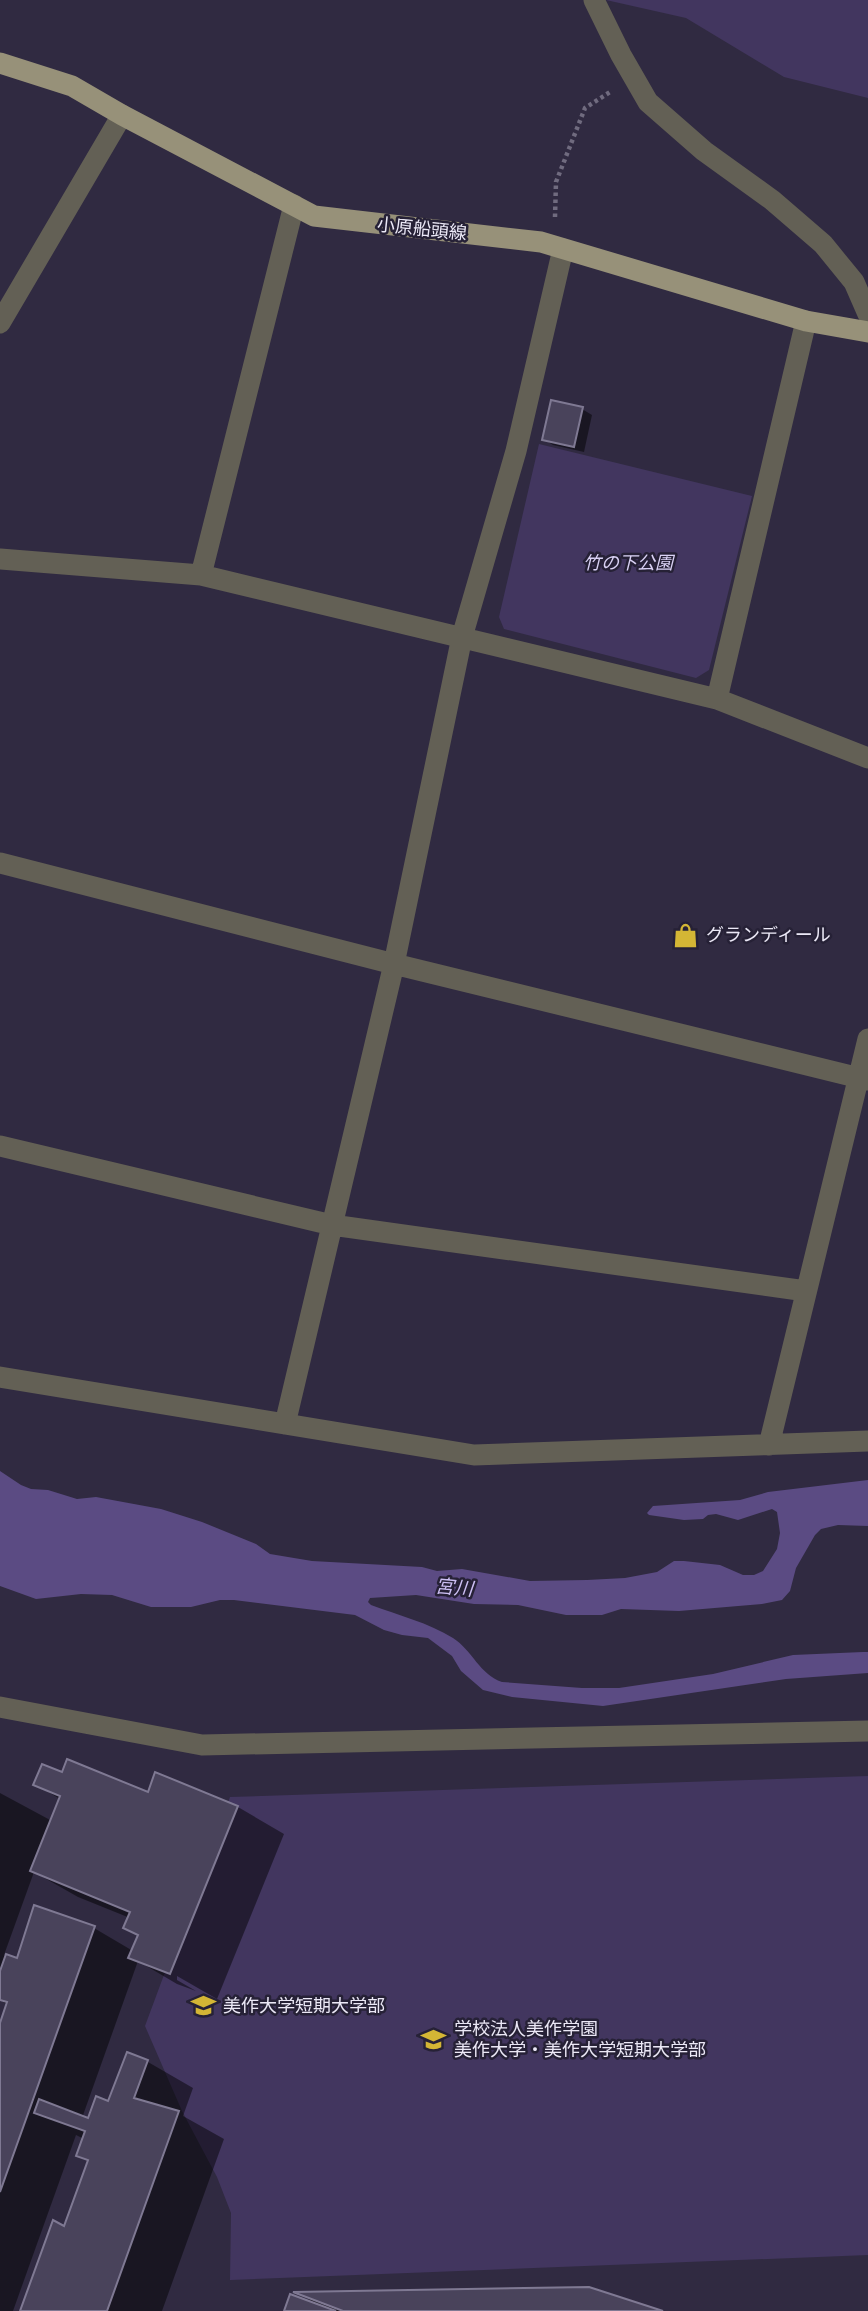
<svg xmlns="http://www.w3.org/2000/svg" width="868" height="2311" font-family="'PT Serif','Noto Sans JP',serif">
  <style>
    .green { fill: #42365f }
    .water { fill: #5b4b83 }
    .shadow { fill: #0007; fill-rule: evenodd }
    .building { fill: #49435b; stroke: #7f7993; stroke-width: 2 }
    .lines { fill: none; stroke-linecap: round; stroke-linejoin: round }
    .path { stroke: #706b7f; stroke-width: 4.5; stroke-dasharray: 3.5 3.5; stroke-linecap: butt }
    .minor { stroke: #636055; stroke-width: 21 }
    .major { stroke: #979179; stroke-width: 21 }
    .labels { text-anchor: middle; stroke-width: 5; stroke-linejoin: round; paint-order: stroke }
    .street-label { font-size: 18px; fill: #ebe8f6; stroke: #262136 }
    .park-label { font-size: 18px; font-style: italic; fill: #d9d1f4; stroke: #262136 }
    .poi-label { font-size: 18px; fill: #ebe8f6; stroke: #262136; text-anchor: start }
    .water-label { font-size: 19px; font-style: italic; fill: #ccbff3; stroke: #262136 }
  </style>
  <rect width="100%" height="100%" fill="#302a41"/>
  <path class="green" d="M606,0H868V98L784,77L686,18Z
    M539,444L752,496L709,670L696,678L504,629L499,617Z
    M868,1776V2255L230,2280L231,2213L217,2177L182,2111L145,2026L230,1797Z"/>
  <path class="water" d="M0,1471L21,1485L31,1489L48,1490L77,1499L96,1497L161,1509L202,1522L256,1544L270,1554L312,1561L422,1567L437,1571L462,1569L530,1581L587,1580L625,1578L657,1572L674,1561H684L720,1565L743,1575H754L763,1571L777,1549L780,1533L777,1512L772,1509L738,1520L716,1514L708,1515L703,1519L684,1520L649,1515L647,1513L653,1506L740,1500L768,1492L868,1480V1526L838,1525L821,1529L815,1535L796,1568L790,1591L782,1600L762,1604L679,1611L621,1609L602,1615H566L518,1605L474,1604L416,1595L370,1598L368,1602L371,1605C398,1615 429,1623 453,1638C472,1650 480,1675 502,1682L582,1688H619L713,1674L793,1655L863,1652H868V1673L786,1679L603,1706L512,1697L483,1690L461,1671L452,1656L428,1638L402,1635L384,1630L355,1615L234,1600H220L191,1607H151L112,1595L81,1594L36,1599L0,1586Z"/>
  <path class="shadow" d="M582,409L592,415L584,452L553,445L544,439Z
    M63,1774L149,1794L156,1775L238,1807L284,1834L217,1999L177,1976V1980L196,1991L177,1984L138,1961L82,2118L90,2121L109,2104L128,2055L148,2062L193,2088L183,2116L224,2139L162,2311H22L65,2228L90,2162L78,2155L84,2139L76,2135L13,2311H0V2028L8,2005L0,2000V1793L52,1821L60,1799L35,1784ZM34,1872L78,1897L130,1918L139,1936L133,1951L94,1928L18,1960L4,1955Z
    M299,2294L657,2311H286L314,2304L315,2303Z"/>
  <path class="building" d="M551,400L583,407L574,447L542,440Z
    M67,1759L148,1792L155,1772L238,1806L170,1974L128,1958L138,1935L123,1928L130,1912L30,1871L60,1796L33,1785L42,1764L62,1772Z
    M34,1905L95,1926L0,2192V2023L7,2002L0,2000V1971L6,1954L17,1958Z
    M127,2052L148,2060L134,2098L179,2111L107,2311H20L53,2220L64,2226L88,2160L76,2156L85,2131L34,2113L39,2099L88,2118L96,2096L108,2101Z
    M589,2287L663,2311H343L293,2292Z
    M290,2294L336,2311H284Z"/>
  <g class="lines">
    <path class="path" d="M555,217L556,182L585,108L610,92"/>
    <path class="minor" d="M594,0L621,55L648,102L704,151L772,200L823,244L854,282L868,314
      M0,323L122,115
      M0,559L201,575L717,699L868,758
      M201,575L294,205
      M717,699L806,321
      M0,863L394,964L868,1080
      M0,1146L332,1225L806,1291
      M0,1377L474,1455L868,1441
      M285,1424L394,964L462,637L516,451L563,249
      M769,1445L868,1039
      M0,1707L202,1745L868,1731"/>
    <path class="major" d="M0,63L72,86L122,115L314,216L541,242L806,321L868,332"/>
  </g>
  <defs>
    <symbol id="shop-bare" viewBox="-9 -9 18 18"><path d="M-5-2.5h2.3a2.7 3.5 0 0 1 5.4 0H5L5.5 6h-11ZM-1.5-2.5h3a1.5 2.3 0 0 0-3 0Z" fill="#d4b635" stroke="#262136" stroke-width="2.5" paint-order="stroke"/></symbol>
    <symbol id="university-bare" viewBox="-9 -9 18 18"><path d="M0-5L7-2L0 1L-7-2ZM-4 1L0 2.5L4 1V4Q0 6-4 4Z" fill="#d4b635" stroke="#262136" stroke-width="2.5" paint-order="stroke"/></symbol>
  </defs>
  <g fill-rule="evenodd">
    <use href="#shop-bare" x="668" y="918" width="35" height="35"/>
    <use href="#university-bare" x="186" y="1988" width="35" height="35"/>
    <use href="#university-bare" x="416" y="2022" width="35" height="35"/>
  </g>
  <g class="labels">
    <g class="street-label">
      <text transform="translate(422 229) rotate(6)" y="6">小原船頭線</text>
    </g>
    <g class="park-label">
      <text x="628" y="569">竹の下公園</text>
    </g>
    <g class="poi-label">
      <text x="706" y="941">グランディール</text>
      <text x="223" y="2012">美作大学短期大学部</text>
      <text x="454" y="2035">学校法人美作学園<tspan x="454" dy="21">美作大学・美作大学短期大学部</tspan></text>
    </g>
    <g class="water-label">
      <text transform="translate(454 1587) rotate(5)" y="7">宮川</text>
    </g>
  </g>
</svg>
